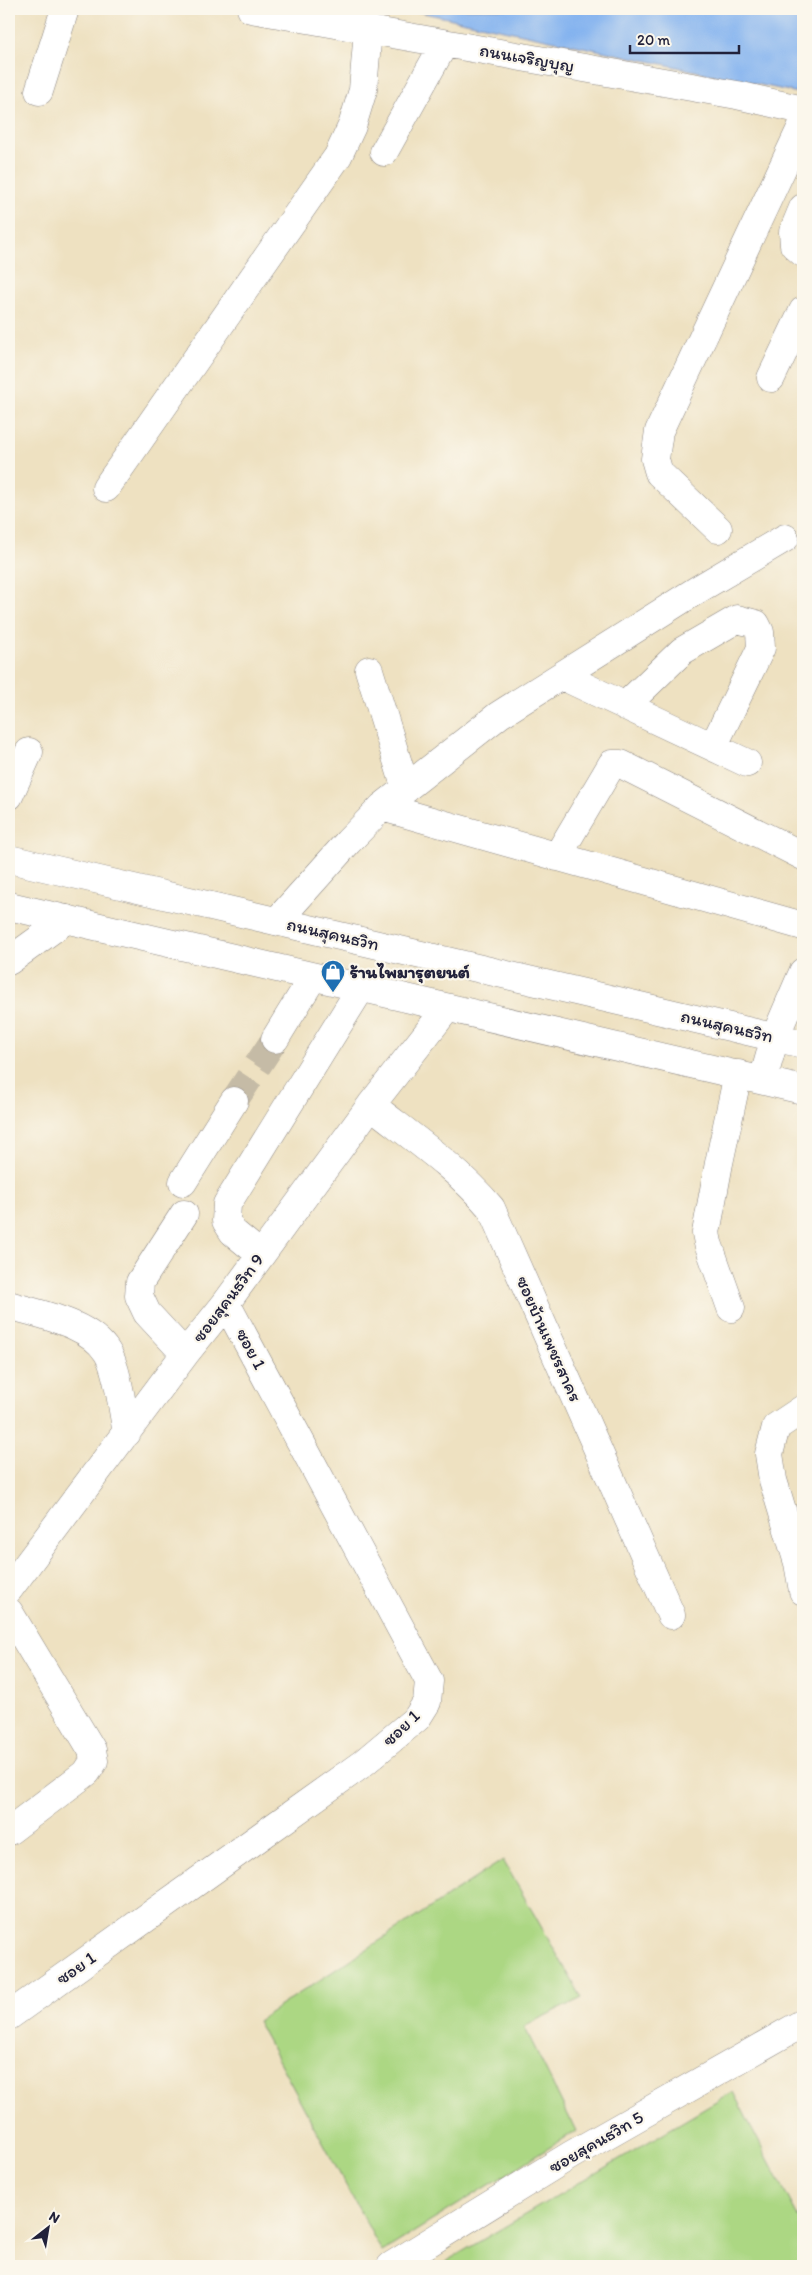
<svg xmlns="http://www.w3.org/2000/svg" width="812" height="2275" font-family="Itim,'Playpen Sans Thai',sans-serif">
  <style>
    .green { fill: #acd783; stroke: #677c5f }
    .water { fill: #84b3ef; stroke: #536a95 }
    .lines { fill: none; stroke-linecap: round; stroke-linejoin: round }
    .minor-tunnel { stroke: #c5bba6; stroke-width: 28; stroke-dasharray: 28 14; stroke-linecap: butt }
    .minor-casing { stroke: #88827e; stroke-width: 29 }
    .major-casing { stroke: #88827e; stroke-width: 29 }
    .minor { stroke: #fff; stroke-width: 28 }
    .major { stroke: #fff; stroke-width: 28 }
    .labels { text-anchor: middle; stroke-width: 4.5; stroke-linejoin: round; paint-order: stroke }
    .street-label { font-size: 18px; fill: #22223b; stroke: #fbf7ec }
    .poi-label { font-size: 18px; font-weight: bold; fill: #22223b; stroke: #fbf7ec; text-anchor: start }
  </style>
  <rect width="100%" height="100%" fill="#fbf7ec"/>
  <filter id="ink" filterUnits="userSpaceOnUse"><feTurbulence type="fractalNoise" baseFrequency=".02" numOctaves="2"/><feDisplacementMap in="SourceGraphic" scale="10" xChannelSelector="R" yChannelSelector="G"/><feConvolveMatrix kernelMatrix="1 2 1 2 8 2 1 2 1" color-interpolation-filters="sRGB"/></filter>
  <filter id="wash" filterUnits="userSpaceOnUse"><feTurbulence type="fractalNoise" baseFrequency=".0096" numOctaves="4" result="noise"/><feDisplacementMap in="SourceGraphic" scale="20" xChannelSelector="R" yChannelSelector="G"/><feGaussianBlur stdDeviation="1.12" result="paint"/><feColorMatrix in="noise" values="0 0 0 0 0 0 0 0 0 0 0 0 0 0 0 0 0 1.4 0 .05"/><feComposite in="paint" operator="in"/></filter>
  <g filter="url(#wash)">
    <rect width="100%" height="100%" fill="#eee1c1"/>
    <path class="green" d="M503,1860L582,1998L524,2026L576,2131L382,2252L257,2021Z
      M733,2092L803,2226V2266H438Z"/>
    <path class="water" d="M405,9H803V94Z"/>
  </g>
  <g filter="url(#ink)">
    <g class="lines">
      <path class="minor-tunnel" d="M234,1101L275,1039"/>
      <defs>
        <path id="minor" d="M251,9L737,95L803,110
          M39,91L65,9
          M384,152L444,44
          M803,208L793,232L794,245L803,253
          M771,378L803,311
          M106,488L338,156L352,126L363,90L368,30
          M718,529L659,473L655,459L659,431L803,124
          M369,670L406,789
          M562,676L747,763
          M625,706L682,651L737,619L756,624L760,632L761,648L713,747
          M9,796L29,752
          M382,807L803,926
          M557,857L612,764H621L803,856
          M277,921L348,842L382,807L499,715L697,590L785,538
          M9,961L67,919
          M275,1039L313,977
          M763,1080L775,1037L803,972
          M371,1105C413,1138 456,1167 491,1208L671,1615
          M183,1182L234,1101
          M184,1214L140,1282L139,1296L147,1313L185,1354
          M261,1255L233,1232L226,1221L227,1204L361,988
          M9,1305C40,1315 88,1322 107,1352C118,1368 123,1413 127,1433
          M731,1308L708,1243L706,1233L719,1163L738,1074
          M803,1409L776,1427L769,1454L773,1480L798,1563L803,1591
          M9,1589L185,1354L226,1303L371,1105L447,1008
          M9,1612L92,1750L94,1761L87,1772L9,1831
          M9,2016L362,1764L417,1718L427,1702L429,1681L226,1303
          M391,2266L571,2155L803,2023"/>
        <path id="major" d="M9,859L803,1044
          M9,906L803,1090"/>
      </defs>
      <use href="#minor" class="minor-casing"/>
      <use href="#major" class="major-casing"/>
      <use href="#minor" class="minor"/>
      <use href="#major" class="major"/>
    </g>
  </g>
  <defs>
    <symbol id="shop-pin" viewBox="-11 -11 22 30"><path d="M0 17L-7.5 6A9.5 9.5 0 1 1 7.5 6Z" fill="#1f6fb2" stroke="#fbf7ec"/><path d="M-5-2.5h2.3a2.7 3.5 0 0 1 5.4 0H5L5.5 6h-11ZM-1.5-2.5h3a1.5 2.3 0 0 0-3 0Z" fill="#fff"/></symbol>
  </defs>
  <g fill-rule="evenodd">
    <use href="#shop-pin" x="319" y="958" width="28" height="38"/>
  </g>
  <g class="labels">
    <g class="street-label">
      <text transform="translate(527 58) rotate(10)" y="6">ถนนเจริญบุญ</text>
      <text transform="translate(333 934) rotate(13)" y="6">ถนนสุคนธวิท</text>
      <text transform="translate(727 1026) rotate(13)" y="6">ถนนสุคนธวิท</text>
      <text transform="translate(228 1298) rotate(-53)" y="6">ซอยสุคนธวิท 9</text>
      <text transform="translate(549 1339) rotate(66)" y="6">ซอยบ้านเพชรสาคร</text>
      <text transform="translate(251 1349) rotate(62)" y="6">ซอย 1</text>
      <text transform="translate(401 1728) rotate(-44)" y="6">ซอย 1</text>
      <text transform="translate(76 1968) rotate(-35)" y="6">ซอย 1</text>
      <text transform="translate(596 2142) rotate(-30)" y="6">ซอยสุคนธวิท 5</text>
    </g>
    <g class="poi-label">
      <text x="350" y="978">ร้านไพมารุตยนต์</text>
    </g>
  </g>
  <rect width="812" height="2275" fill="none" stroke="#fbf7ec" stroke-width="30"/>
  <g transform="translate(48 2228) rotate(31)" stroke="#fbf7ec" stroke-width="4" paint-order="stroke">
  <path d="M0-4L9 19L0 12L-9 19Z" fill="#22223b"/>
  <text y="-8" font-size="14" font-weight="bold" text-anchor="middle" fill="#22223b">N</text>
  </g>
  <path d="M630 45v8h109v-8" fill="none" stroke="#22223b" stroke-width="2.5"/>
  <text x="637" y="45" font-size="15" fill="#22223b" stroke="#fbf7ec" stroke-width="4" paint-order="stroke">20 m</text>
</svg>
